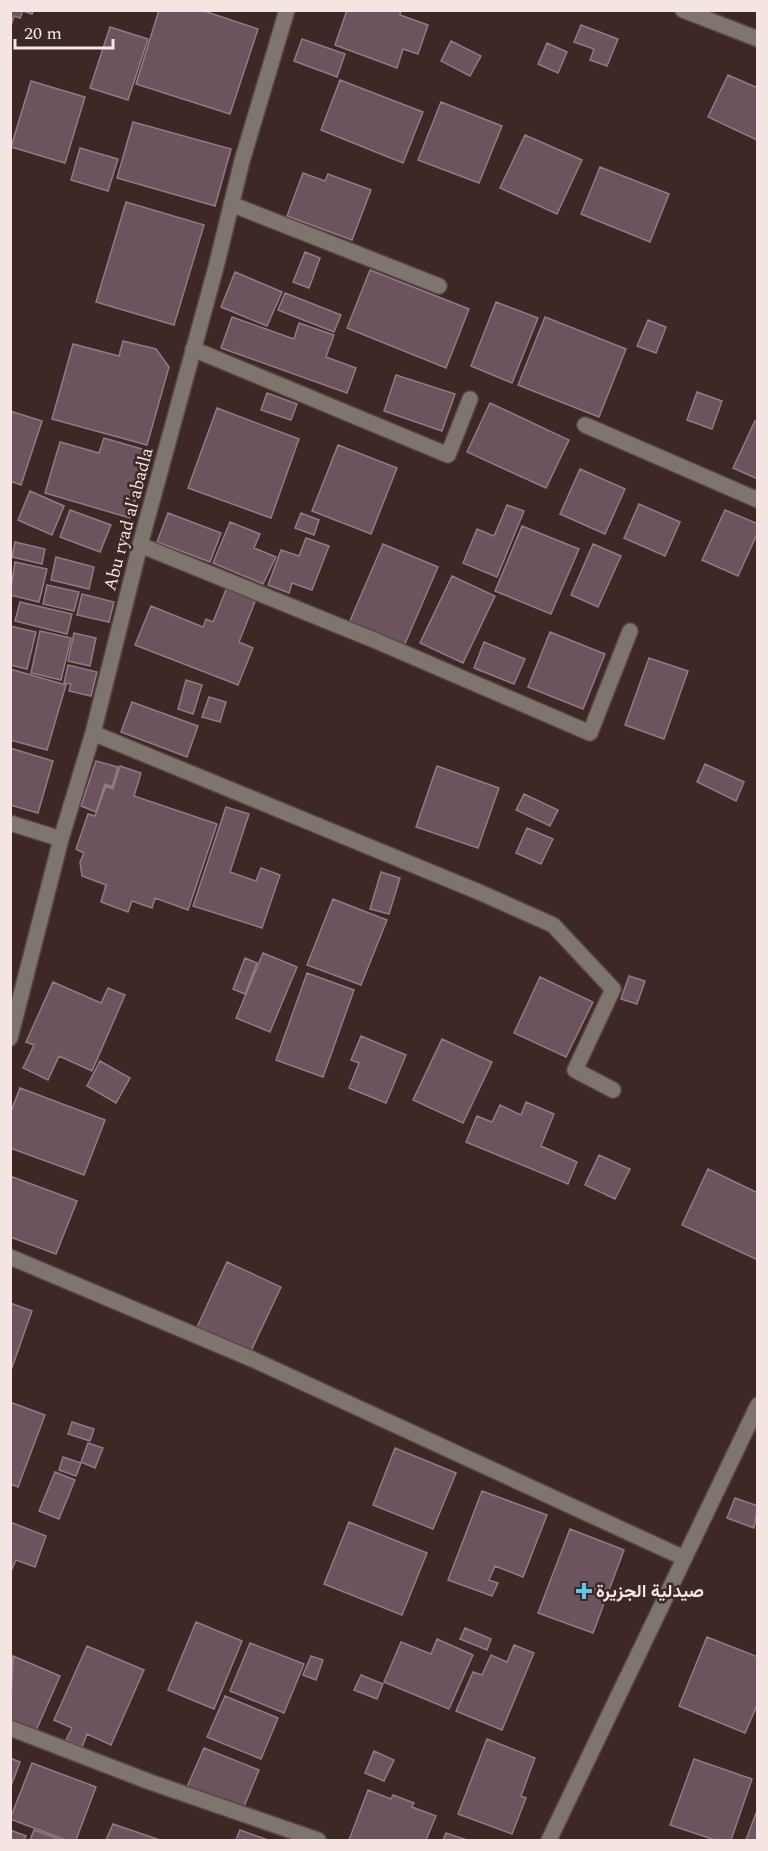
<svg xmlns="http://www.w3.org/2000/svg" width="768" height="1851" font-family="Spectral,Vazirmatn,serif">
  <style>
    .building { fill: #6b545e; stroke: #927a84; stroke-width: 1.5 }
    .lines { fill: none; stroke-linecap: round; stroke-linejoin: round }
    .minor-casing { stroke: #5a4644; stroke-width: 18 }
    .minor { stroke: #7e756f; stroke-width: 15 }
    .poi-dot { fill: #5ac8e6; stroke: #3d2826; stroke-width: 2 }
    .labels { text-anchor: middle; stroke-width: 5; stroke-linejoin: round; paint-order: stroke }
    .street-label { font-size: 18px; fill: #f4e5e3; stroke: #3d2826 }
    .poi-label { font-size: 18px; font-weight: bold; fill: #f4e5e3; stroke: #3d2826; text-anchor: start }
  </style>
  <rect width="100%" height="100%" fill="#3d2826"/>
  <path class="building" d="M10,10H34L32,14L23,11L20,18L14,16L10,29Z
    M159,10H201L258,29L230,114L136,84Z
    M347,10H401L400,15L428,25L418,54L403,49L397,68L335,45Z
    M581,25L618,39L607,66L590,60L594,49L574,42Z
    M110,27L148,39L128,100L90,88Z
    M302,39L345,54L337,77L294,61Z
    M451,41L481,56L470,76L441,61Z
    M547,43L567,52L558,73L538,64Z
    M728,75L758,88L757,140L708,117Z
    M340,80L423,112L403,163L321,130Z
    M31,81L85,97L65,163L11,147Z
    M441,102L502,126L479,183L418,160Z
    M133,122L231,149L215,206L117,178Z
    M525,135L582,160L557,214L500,188Z
    M80,148L118,159L108,191L71,180Z
    M600,167L669,194L650,242L581,214Z
    M303,173L325,181L328,174L371,190L352,240L287,216Z
    M126,202L204,225L174,325L96,302Z
    M305,252L320,258L309,288L293,282Z
    M370,270L469,309L446,368L347,328Z
    M235,272L282,292L267,326L221,307Z
    M285,293L341,315L334,332L278,310Z
    M496,302L538,318L512,383L471,366Z
    M232,317L294,339L299,323L334,335L326,357L356,368L347,393L221,348Z
    M545,317L626,349L599,417L518,385Z
    M648,320L666,327L656,353L637,346Z
    M123,341L156,349L169,367L147,445L52,419L73,344L119,356Z
    M396,375L455,394L442,431L384,411Z
    M697,392L722,401L712,429L687,420Z
    M267,393L297,404L291,420L261,410Z
    M490,403L569,440L546,488L467,452Z
    M217,408L299,439L271,518L188,488Z
    M10,411L42,421L21,485L10,481Z
    M755,421L758,422V479L733,468Z
    M104,438L149,451L130,518L45,493L60,442L99,453Z
    M338,445L397,468L371,534L312,511Z
    M580,469L625,489L605,534L560,514Z
    M30,491L64,506L52,535L18,520Z
    M639,504L680,522L665,556L624,538Z
    M507,505L524,511L497,577L463,563L477,529L494,536Z
    M70,510L111,525L100,552L60,537Z
    M725,510L758,524V532L738,576L702,560Z
    M168,513L221,533L210,562L157,542Z
    M301,513L319,520L314,535L295,528Z
    M230,522L260,534L254,548L276,557L263,584L213,563Z
    M522,526L579,549L551,614L495,591Z
    M306,538L329,546L312,590L292,583L289,593L268,585L281,550L299,556Z
    M15,542L45,549L42,564L12,557Z
    M383,544L438,567L404,646L349,623Z
    M593,544L621,556L598,607L571,595Z
    M56,557L94,567L89,589L51,580Z
    M15,562L47,569L39,602L10,595Z
    M452,576L495,596L463,663L420,643Z
    M47,585L79,592L74,611L43,604Z
    M227,587L256,599L239,642L253,648L238,685L135,645L151,606L203,627L206,619L213,622Z
    M82,594L114,602L109,622L77,615Z
    M20,602L72,614L67,634L15,621Z
    M10,626L36,632L27,669L10,665Z
    M40,631L71,638L61,680L31,673Z
    M550,632L605,654L583,709L528,687Z
    M74,633L96,638L90,666L68,661Z
    M484,642L525,659L514,684L474,668Z
    M649,658L688,671L664,739L625,725Z
    M68,665L97,672L91,696L69,691L71,684L64,683Z
    M10,669L66,685L47,750L10,740Z
    M186,680L202,685L193,714L178,709Z
    M209,697L226,702L220,722L202,717Z
    M132,702L198,726L187,757L121,732Z
    M10,748L53,761L38,813L10,805Z
    M96,761L118,767L112,787L105,784L96,812L81,806Z
    M705,764L744,782L736,801L697,782Z
    M120,766L141,773L134,796L217,824L188,910L155,898L152,908L132,901L128,912L101,902L106,885L82,876L80,862L84,853L76,849L88,814L95,816L106,786L113,789Z
    M437,766L499,788L478,848L416,827Z
    M524,794L558,810L550,826L516,810Z
    M226,807L249,814L230,872L256,881L261,868L280,875L262,928L193,906Z
    M527,828L553,839L541,864L516,853Z
    M381,872L400,878L389,914L370,909Z
    M333,899L387,920L361,985L307,965Z
    M263,953L297,967L270,1032L236,1018Z
    M245,958L257,963L245,994L233,989Z
    M307,973L354,990L323,1077L276,1060Z
    M629,976L645,981L637,1004L621,999Z
    M540,977L593,1002L566,1057L514,1033Z
    M53,982L101,1003L108,988L125,995L92,1071L59,1056L48,1080L23,1068L34,1045L26,1042Z
    M361,1036L406,1055L386,1103L349,1088L359,1063L351,1060Z
    M442,1039L492,1062L463,1123L413,1100Z
    M100,1061L130,1078L116,1103L87,1086Z
    M20,1088L105,1120L84,1175L10,1148V1114Z
    M526,1102L554,1114L541,1146L577,1162L568,1184L466,1142L477,1116L492,1122L500,1105L521,1115Z
    M599,1155L630,1169L615,1199L585,1185Z
    M708,1169L758,1193V1260L682,1225Z
    M10,1176L77,1201L56,1254L10,1237Z
    M227,1262L281,1287L251,1351L197,1327Z
    M10,1303L32,1311L10,1373Z
    M10,1402L45,1415L18,1487L10,1484Z
    M72,1422L94,1429L90,1441L68,1434Z
    M88,1443L103,1448L95,1468L81,1462Z
    M395,1448L456,1473L433,1529L373,1505Z
    M63,1457L81,1463L76,1476L59,1470Z
    M55,1472L75,1480L59,1519L39,1511Z
    M482,1491L547,1515L523,1577L495,1566L489,1580L498,1583L492,1596L448,1580Z
    M735,1498L758,1506L754,1528L727,1518Z
    M10,1522L46,1536L35,1567L16,1560L10,1573Z
    M349,1522L427,1553L402,1615L324,1584Z
    M570,1529L624,1550L593,1633L538,1613Z
    M196,1622L242,1641L214,1709L168,1690Z
    M465,1628L491,1639L487,1650L460,1639Z
    M707,1637L758,1657V1703L745,1733L679,1706Z
    M437,1639L473,1655L449,1709L384,1682L401,1642L431,1654Z
    M250,1643L304,1664L284,1713L230,1691Z
    M514,1645L534,1653L502,1730L456,1711L473,1672L482,1675L491,1655L507,1662Z
    M87,1646L144,1670L111,1745L87,1734L82,1747L66,1740L72,1728L54,1720Z
    M13,1656L60,1676L35,1733L10,1723Z
    M311,1656L323,1660L316,1680L303,1675Z
    M361,1675L383,1684L377,1699L354,1690Z
    M225,1696L278,1718L261,1759L207,1737Z
    M487,1739L535,1758L521,1796L526,1798L512,1834L458,1814Z
    M204,1748L259,1770L243,1809L187,1787Z
    M374,1751L394,1760L384,1781L365,1773Z
    M10,1758L20,1762L10,1789Z
    M694,1759L752,1779L731,1840H715L670,1825Z
    M32,1763L96,1787L76,1840H66L10,1819Z
    M368,1790L391,1799L393,1795L414,1803L412,1807L436,1816L426,1840H349Z
    M758,1808V1840H746Z
    M113,1824L160,1840H106Z
    M10,1830L26,1836L24,1840H10Z
    M34,1830L61,1840H30Z
    M240,1830L268,1840H236Z
    M446,1833L467,1840H443Z"/>
  <g class="lines">
    <defs>
      <path id="minor" d="M683,10L758,39
        M231,204L439,286
        M193,349L448,455L470,399
        M585,425L758,500
        M140,545L374,640L590,733L630,631
        M93,733L479,892L553,925L613,989L575,1070L613,1090
        M10,823L61,839
        M10,1038L61,839L93,733L140,545L216,267L242,161L287,10
        M10,1257L252,1359L684,1558
        M10,1728L150,1782L318,1840
        M549,1840L758,1405"/>
    </defs>
    <use href="#minor" class="minor-casing"/>
    <use href="#minor" class="minor"/>
  </g>
  <path class="poi-dot" d="M581 1582h6v6h6v6h-6v6h-6v-6h-6v-6h6z"/>
  <g class="labels">
    <g class="street-label">
      <text transform="translate(128 519) rotate(-75)" y="6">Abu ryad al'abadla</text>
    </g>
    <g class="poi-label">
      <text x="596" y="1597">صيدلية الجزيرة</text>
    </g>
  </g>
  <rect width="768" height="1851" fill="none" stroke="#f4e5e3" stroke-width="24"/>
  <path d="M15 39v9h98v-9" fill="none" stroke="#f4e5e3" stroke-width="3"/>
  <text x="24" y="39" font-size="18" fill="#f4e5e3" stroke="#3d2826" stroke-width="4.5" paint-order="stroke">20 m</text>
</svg>
